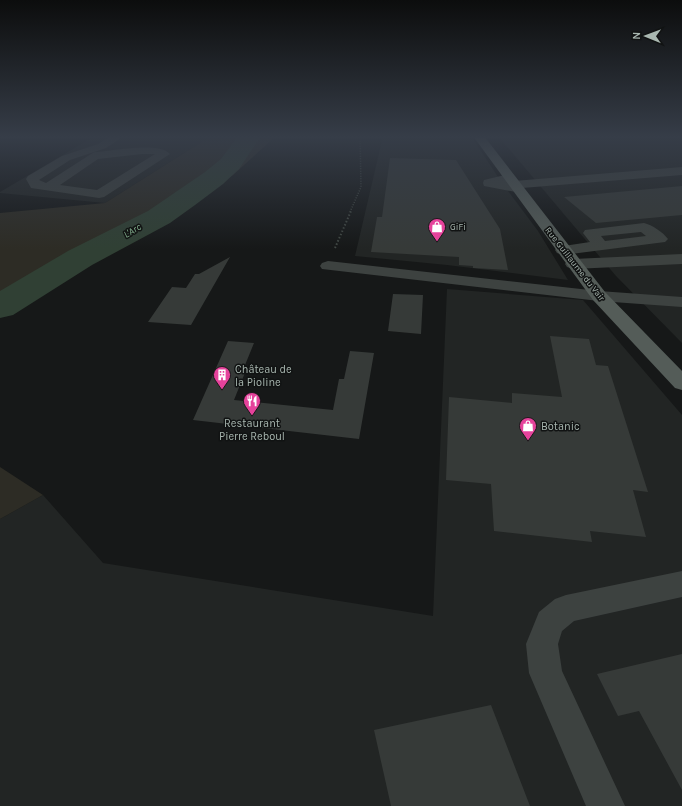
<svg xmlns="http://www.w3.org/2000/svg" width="682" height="806" font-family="Karla,sans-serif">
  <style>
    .built { fill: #222524 }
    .green { fill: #2d2c25 }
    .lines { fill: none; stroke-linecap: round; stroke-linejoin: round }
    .river { fill: #304034; fill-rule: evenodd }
    .building { fill: #363a38 }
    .path-far1 { stroke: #424945; stroke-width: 1.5; stroke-dasharray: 1 1.5; stroke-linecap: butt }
    .path { stroke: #424945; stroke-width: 2; stroke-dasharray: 1.5 2; stroke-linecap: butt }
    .minor { fill: #3d4240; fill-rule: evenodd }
    .major { fill: #545c58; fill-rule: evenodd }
    .labels { text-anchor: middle; stroke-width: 3; stroke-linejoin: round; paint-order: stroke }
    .far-poi-label { font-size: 9px; fill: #a9b7b0; stroke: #111313; text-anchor: start }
    .far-street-label { font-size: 9px; fill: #a9b7b0; stroke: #111313 }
    .far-water-label { font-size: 10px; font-style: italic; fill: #83af8e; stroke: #111313 }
    .poi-label { font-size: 11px; fill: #a9b7b0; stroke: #111313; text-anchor: start }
  </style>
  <rect width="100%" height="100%" fill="#161818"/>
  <path class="built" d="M95,136H211L105,203L0,193V192Z
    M383,136H471L502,183L538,231L568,280L447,265L355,256Z
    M498,136H682V343L616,276Z
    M447,289L583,300L682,415V806H0V519L43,495L103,563L433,616Z"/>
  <path class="green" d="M211,136H276L233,175L155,224L0,317V213L105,203Z
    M0,467L43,495L0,519Z"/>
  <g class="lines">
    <path class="river" d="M238,136H261L239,169L223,184L195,205L170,223L92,265L13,315L0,318V291L68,251L148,211L205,172L221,159Z"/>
  </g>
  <path class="building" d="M390,158L456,160L500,229L508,270L473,268V266L459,265V257L371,252L377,217H382Z
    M682,186V215L596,223L564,197Z
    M230,257L191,325L148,322L172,287L186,288L195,274H199Z
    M393,294L423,295L421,334L388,331Z
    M550,336L589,339L596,365L608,366L648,492L633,490L646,537L590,531L592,542L494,531L491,484L446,480L449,397L512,403V393L562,397Z
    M228,341L254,343L243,370H246L234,400L333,410L339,379H344L350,351L374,353L359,439L193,420Z
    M682,654V790L639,711L618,716L597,674Z
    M491,705L530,806H391L374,730Z"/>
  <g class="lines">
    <path class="path-far1" d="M350,212L361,187L360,136"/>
    <path class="path" d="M335,248L351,211"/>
    <path class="minor" d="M111,136H124L106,148L70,160L39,180L46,183L91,154L95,152C111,151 160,141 170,154L104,197L99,198L31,188L26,179L28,176L62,156L98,144ZM142,154H155L97,190L60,185L98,159Z
      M682,167V175L522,188L521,191L516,192L484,186L483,183L484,180L509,174L513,175L515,178L513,181L507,182L514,181Z
      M644,223C652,225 663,232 668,239L665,242L563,255L557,253L555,250L557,247L590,242L583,233L585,230ZM641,232L646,236L605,241L601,236Z
      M682,254V264L573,269L567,267L565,264L567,261L573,259Z
      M328,261L599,291L682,297V307L599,301L322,269L320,266L322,263Z
      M682,571V597L574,621L562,631L558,644L562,671L625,806H586L529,673L526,644L539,612L555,599L566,595Z"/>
    <path class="major" d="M473,136H484L605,292L682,371V390L675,388L593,300Z"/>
  </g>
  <linearGradient id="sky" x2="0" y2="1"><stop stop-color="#0c0d0d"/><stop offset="0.55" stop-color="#363d48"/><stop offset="1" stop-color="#363d48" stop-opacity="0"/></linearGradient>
  <rect width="682" height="249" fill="url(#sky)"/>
  <defs>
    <symbol id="shop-pin" viewBox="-11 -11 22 30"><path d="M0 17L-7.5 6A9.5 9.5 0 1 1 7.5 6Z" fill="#e5429b" stroke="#111313"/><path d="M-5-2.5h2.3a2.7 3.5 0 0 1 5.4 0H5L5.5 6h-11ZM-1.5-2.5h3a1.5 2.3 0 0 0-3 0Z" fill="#fff"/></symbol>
    <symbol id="building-pin" viewBox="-11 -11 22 30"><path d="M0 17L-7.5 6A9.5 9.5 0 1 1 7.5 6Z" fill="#e5429b" stroke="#111313"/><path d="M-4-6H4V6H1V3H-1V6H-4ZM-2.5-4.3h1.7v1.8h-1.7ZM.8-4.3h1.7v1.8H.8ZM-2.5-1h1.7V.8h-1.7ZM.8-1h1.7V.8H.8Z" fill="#fff"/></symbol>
    <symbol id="restaurant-pin" viewBox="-11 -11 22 30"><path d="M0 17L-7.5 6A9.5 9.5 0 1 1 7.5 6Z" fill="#e5429b" stroke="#111313"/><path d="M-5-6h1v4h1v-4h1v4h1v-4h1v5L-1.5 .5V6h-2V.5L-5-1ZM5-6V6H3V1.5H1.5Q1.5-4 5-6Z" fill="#fff"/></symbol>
  </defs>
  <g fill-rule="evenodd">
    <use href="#shop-pin" x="427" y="217" width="20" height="27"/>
    <use href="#building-pin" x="212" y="365" width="20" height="27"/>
    <use href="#restaurant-pin" x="242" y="391" width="20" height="27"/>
    <use href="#shop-pin" x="518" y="416" width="20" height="27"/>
  </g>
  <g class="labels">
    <g class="far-poi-label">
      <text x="450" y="230">GiFi</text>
    </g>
    <g class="far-street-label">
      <text transform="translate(575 264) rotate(52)" y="3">Rue Guillaume du Vair</text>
    </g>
    <g class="far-water-label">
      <text transform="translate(132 230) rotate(-30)" y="4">L'Arc</text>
    </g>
    <g class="poi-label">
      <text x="235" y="373">Château de<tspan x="235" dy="13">la Pioline</tspan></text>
      <text x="252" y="427" text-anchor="middle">Restaurant<tspan x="252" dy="13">Pierre Reboul</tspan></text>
      <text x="541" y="430">Botanic</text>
    </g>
  </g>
  <g transform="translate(646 36) rotate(271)" stroke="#111313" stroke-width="3" paint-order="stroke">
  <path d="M0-3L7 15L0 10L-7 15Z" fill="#a9b7b0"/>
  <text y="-6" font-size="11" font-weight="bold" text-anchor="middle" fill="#a9b7b0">N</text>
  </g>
</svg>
